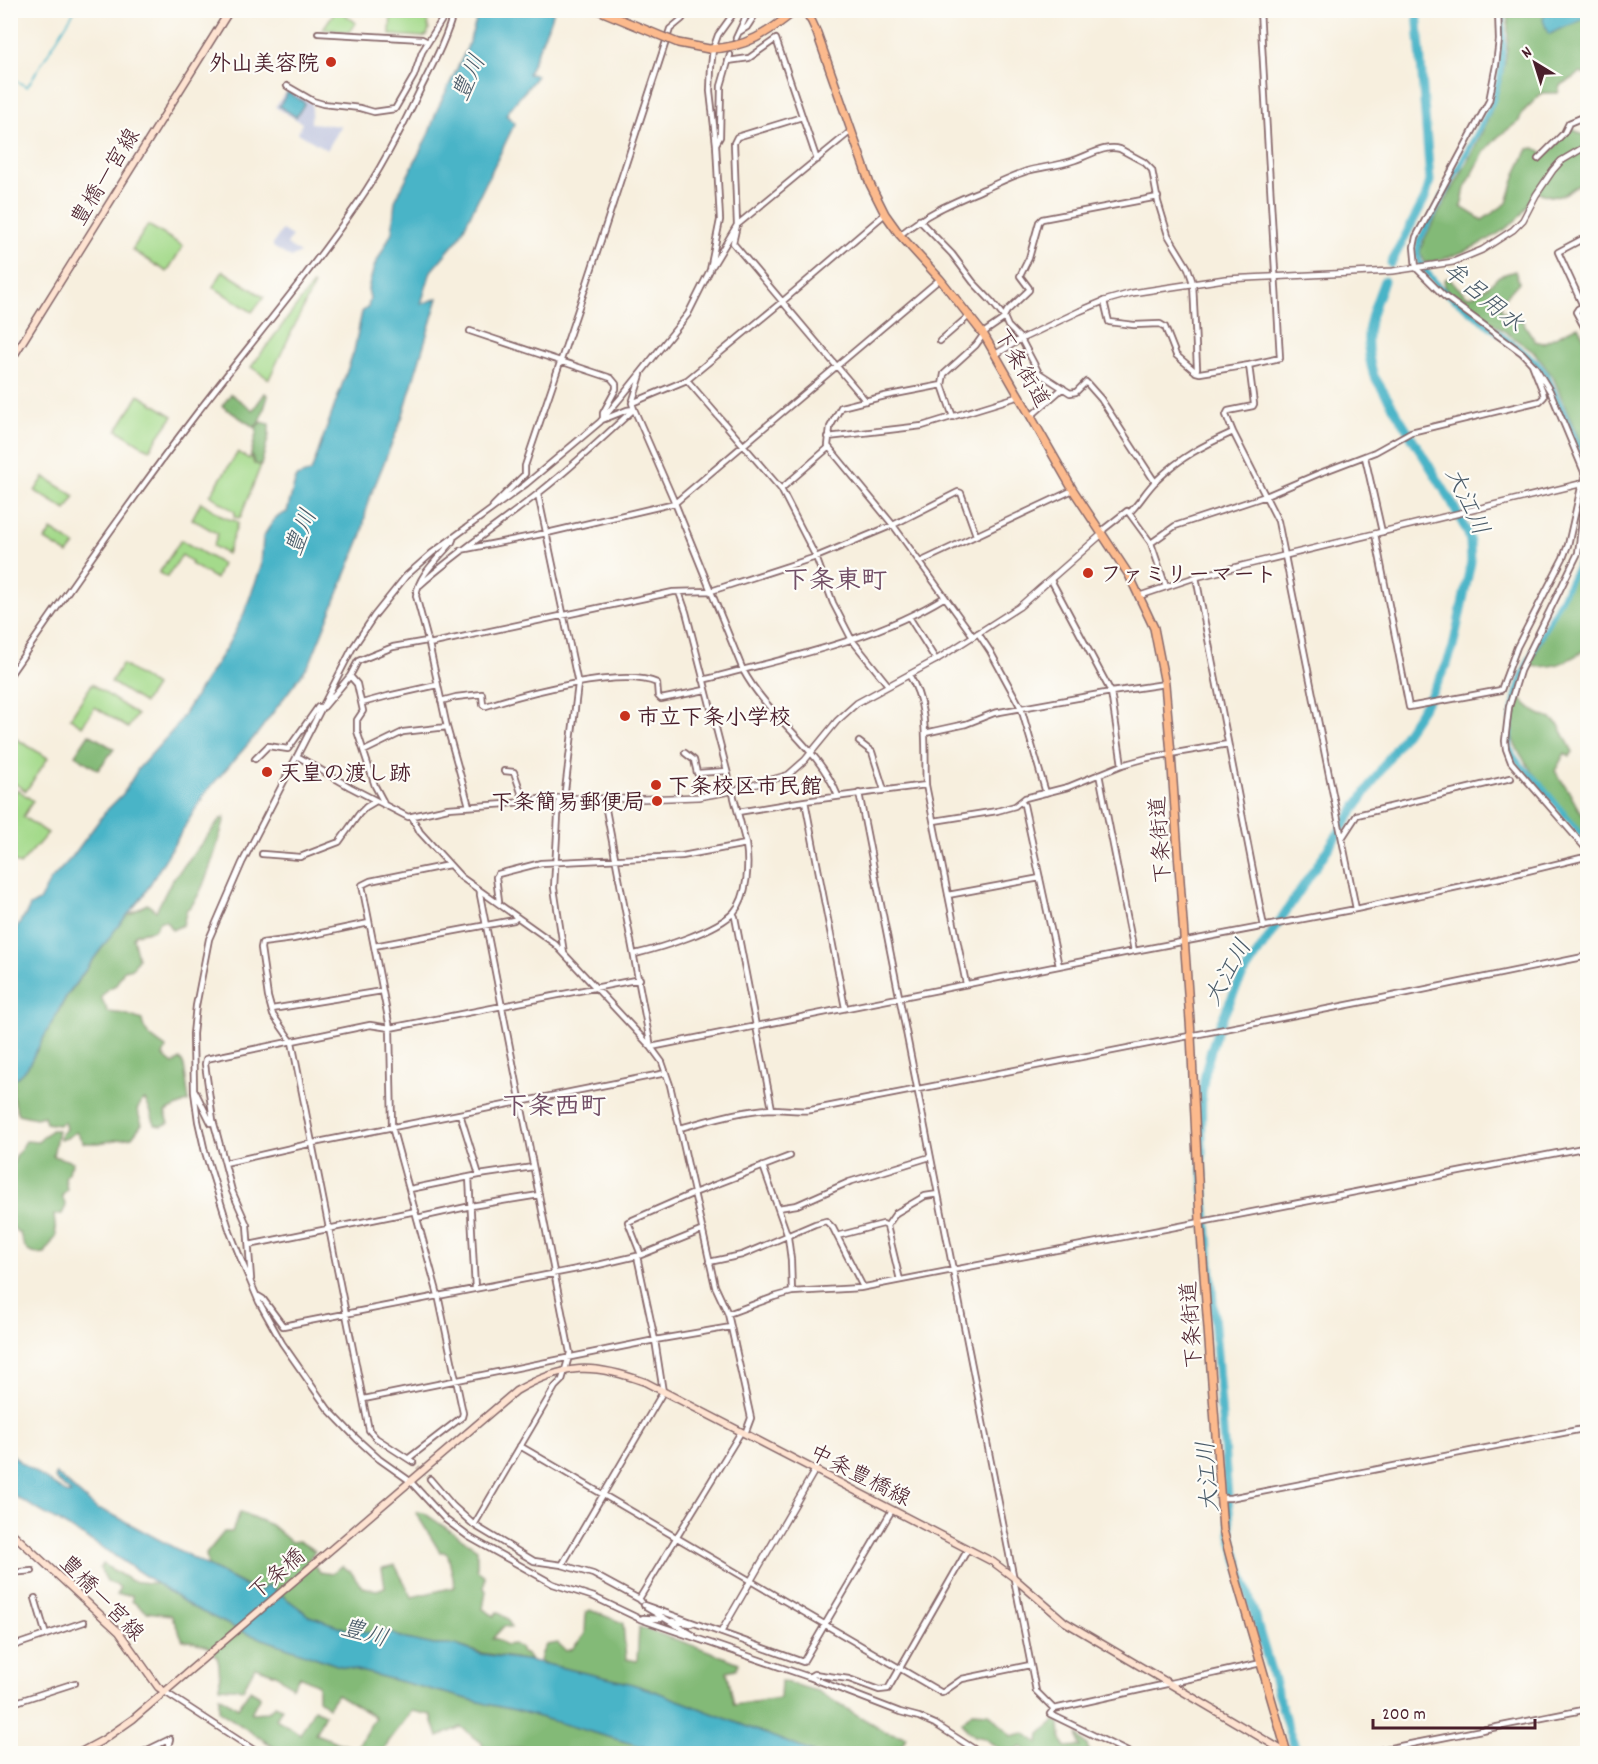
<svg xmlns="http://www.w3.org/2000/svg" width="1598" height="1764" font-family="Dekko,'Klee One',sans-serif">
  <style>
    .industrial { fill: #bdc3de }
    .green { fill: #a4da8b; stroke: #777c5b; stroke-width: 1.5 }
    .forest { fill: #83ba77; stroke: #666c51; stroke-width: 1.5 }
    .water { fill: #4ab4c7; stroke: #4a6a79; stroke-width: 1.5 }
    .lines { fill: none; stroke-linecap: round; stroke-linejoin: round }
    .stream { stroke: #4ab4c7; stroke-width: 1.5 }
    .canal { stroke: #4ab4c7; stroke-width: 6 }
    .river { stroke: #4ab4c7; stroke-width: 9 }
    .minor-tunnel { stroke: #d4c5ba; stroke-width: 4.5; stroke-dasharray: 4.5 2; stroke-linecap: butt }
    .minor-casing { stroke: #87686a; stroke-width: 8 }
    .tertiary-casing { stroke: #87686a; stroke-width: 8 }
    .secondary-casing { stroke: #87686a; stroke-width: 9 }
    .primary-casing { stroke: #87686a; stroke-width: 10 }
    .trunk-casing { stroke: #87686a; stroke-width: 10 }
    .minor { stroke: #fff; stroke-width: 4.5 }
    .tertiary { stroke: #fff; stroke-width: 5 }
    .secondary { stroke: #fee3d1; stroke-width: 6 }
    .primary { stroke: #fcba8d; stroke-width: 7 }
    .trunk { stroke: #fcba8d; stroke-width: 7 }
    .trunk-bridge-casing { stroke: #87686a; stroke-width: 10; stroke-linecap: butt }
    .trunk-bridge { stroke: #fcba8d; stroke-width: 7 }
    .poi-dot { fill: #c8321e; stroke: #fdfcf7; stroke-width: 2 }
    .labels { text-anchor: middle; stroke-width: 4.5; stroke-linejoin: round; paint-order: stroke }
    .poi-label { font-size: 22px; font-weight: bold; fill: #4a1f2b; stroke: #fdfcf7; text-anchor: start }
    .street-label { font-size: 22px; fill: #4a1f2b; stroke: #fdfcf7 }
    .water-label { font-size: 24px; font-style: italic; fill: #4a5b69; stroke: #fdfcf7 }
    .quarter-label { font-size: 26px; font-weight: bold; fill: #724f66; stroke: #fdfcf7 }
  </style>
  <rect width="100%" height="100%" fill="#fdfcf7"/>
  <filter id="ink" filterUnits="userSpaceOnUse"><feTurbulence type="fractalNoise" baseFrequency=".0167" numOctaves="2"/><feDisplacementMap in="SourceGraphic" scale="12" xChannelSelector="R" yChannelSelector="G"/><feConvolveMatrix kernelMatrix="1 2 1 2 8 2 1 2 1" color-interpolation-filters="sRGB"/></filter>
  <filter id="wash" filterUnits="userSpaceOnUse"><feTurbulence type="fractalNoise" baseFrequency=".008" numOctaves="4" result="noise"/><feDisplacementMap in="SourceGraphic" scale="24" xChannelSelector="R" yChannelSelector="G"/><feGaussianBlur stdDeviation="1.35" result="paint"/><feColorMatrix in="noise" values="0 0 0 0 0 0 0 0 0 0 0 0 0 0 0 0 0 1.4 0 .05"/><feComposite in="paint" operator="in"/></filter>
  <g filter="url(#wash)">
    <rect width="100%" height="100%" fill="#f7efde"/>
    <path class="industrial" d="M288,89L312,103L311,123L341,126L327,150L298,133L302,123L275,107Z
      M282,230L292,236L287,245L300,253L291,258L273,247V244Z"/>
    <path class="green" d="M335,11H341L356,23L350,32L323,29Z
      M391,11H425L429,29L427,35L423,37L390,35Z
      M148,225L183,246L167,272L132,250Z
      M223,271L264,297L252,312L213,287Z
      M313,284L314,285L269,379L251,367Z
      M139,395L173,416L149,450L117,430Z
      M238,452L249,459L251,455L254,464L261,465L241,516L239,518L234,517L235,512L210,495Z
      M44,477L75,496L66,510L35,491Z
      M201,502L225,518L236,521L238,523L227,554L213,546L218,534L192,519Z
      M51,530L75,545L68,554L45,540Z
      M181,540L222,564L216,579L191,564L192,562L182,555L167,577L159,573Z
      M122,664L155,686L144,703L111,682Z
      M92,684L137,715L128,728L95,707L82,726L70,718Z
      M10,735L48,758L26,791L11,781Z
      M17,789L33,801L23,817L48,833L20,865L10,859L11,842L14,836L11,834V799Z"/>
    <path class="forest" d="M1507,11H1587V75L1580,73L1560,86L1558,93H1542L1522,113L1519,121L1498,137L1485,151L1465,188L1461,207L1482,220L1507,203L1516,174L1528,149L1535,148L1545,155L1555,147L1570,127L1581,134L1587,136V181C1562,191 1566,204 1536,191C1530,198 1527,208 1521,215C1501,237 1454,259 1425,263L1420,252L1423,242C1461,169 1516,96 1507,11Z
      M1515,271L1519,282L1502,301L1501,310L1521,319L1535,341L1543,343L1578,326L1587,344V459L1553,377L1535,353L1446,290L1444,280L1448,278L1467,296L1475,295L1493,282L1499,276Z
      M265,393L268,396L260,422L254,427L222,406L231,394L253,410Z
      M261,422L269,424V435L261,465L255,464L251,454L257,430L255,428Z
      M1587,531V649C1565,662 1556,669 1530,666L1579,559Z
      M1520,699L1538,714L1551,719L1559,725L1573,752L1570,756L1565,753L1555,771L1568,790L1579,810L1587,820V840C1572,820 1514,756 1512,735C1512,722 1516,711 1520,699Z
      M89,734L114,749L98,770L75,755Z
      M225,817C220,836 203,900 187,909L183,925L172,930L166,921H160L154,930L136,934L133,938L138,958L133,968L124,970L116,985L108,989L101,997L108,1012L125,1014L142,1020C144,1035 155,1040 166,1048L163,1056L173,1064L180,1059L184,1065L189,1101L165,1112L169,1123L162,1126L155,1125L150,1110L145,1100L142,1101L137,1110L142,1124L132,1137L99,1143H84L76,1132L67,1138L60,1140L61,1134L66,1129L64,1122L58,1125L46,1123L44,1116L36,1118L18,1114L13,1098L14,1080L27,1068L67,996L115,930L125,917L147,904L156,911L171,882L220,820Z
      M51,1130H58L53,1156L73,1162L65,1178L67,1190L62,1196L66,1206L62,1214L54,1215L56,1236L45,1253C27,1256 24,1249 20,1233L16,1231L11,1224V1172L16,1156L26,1141L38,1142Z
      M240,1512L271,1525L291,1542L299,1541L315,1551L309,1559L320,1572L332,1574L342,1566L351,1572L362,1587L377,1590L385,1587L382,1568L395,1565L412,1597L455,1587L448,1555L444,1552H440L416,1513L417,1512L424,1513L477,1549V1570L485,1576L484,1588L486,1591L483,1609L494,1616L497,1612L508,1619L511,1628L504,1626L492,1639H497L506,1645L514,1644L520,1648L522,1653L525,1654L532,1661L481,1653L455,1645H434L406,1639L383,1630L377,1634L346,1629L310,1616L268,1585L259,1593L208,1566L206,1554L224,1532H232Z
      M103,1564L131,1581L158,1584L192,1607L246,1633L337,1665L487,1704L515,1710L664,1753L542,1754L522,1747L507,1749L505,1753H484L482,1743L461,1727L438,1737L431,1715L412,1711L389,1741L383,1753H283L219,1711V1696L238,1708L250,1690L260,1696L251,1713L268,1712L275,1705L282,1708L276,1719L300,1734L314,1709L325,1714L315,1734L356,1749L375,1717L337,1694L328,1707L318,1699V1685L300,1676L292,1687L276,1674L255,1667L243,1689L220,1687C219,1652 220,1647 183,1640L171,1615L147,1612L132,1601V1595H116L120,1588L116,1584L107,1582L100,1568Z
      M590,1610L623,1623L626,1659L637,1661L639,1627L698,1647L739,1663L736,1669L727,1671L734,1705L780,1698L781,1681L817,1691L884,1731L906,1737L899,1753H815L657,1692L629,1683L546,1664L540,1661L542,1653L546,1645L558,1643L566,1651L572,1649L585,1634L586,1612Z
      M972,1712L989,1713L1011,1736L1024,1733L1039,1743L1040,1734L1056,1720L1060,1723L1061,1739L1066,1747L1080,1746L1077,1734L1087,1745L1089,1753H1029L1021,1747L1005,1753L984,1738L975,1736L967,1730L962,1722Z"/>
    <path class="water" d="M488,10L553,11V14L528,74L537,75C528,90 515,100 506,115L515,123L459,238L431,271L421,304L438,298L402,418L367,505L362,534L310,663L257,734L205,793L143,896L115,930L67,995L27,1068L11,1083V932L15,931L17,926L20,924L21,920L25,916L30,906L39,901L50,881L72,857L106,811L123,794L138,769L175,728L226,648L243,616L261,567L263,537L275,518L287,512L296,477L311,472L354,351L362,312L368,307L370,298L368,289L374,267L392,232L395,201L429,133L437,110L467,48L478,15L483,16Z
      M1547,11H1587V17C1576,25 1562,26 1551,34L1548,33L1543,20L1545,12Z
      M288,92L305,103L296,117L279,106Z
      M10,1452L20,1462L68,1494L71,1493L55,1479L56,1474L98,1510H102L117,1517L258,1593L268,1585L310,1616L346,1629L377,1634L383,1630L406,1639L434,1645H455L481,1654L532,1661L629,1683L657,1692L815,1753H664L515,1710L487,1704L337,1665L246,1633L192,1607L100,1546L11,1494Z"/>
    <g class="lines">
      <path class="stream" d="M10,77L27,87L75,10"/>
      <path class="canal" d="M1502,10L1503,42L1500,75L1493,101L1481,126L1419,241L1417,253L1420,264L1443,291L1535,361L1546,374L1588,467
        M1588,514C1585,530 1584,548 1578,563C1556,617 1516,664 1511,723C1510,732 1508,742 1511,751C1516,763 1529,772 1538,782C1555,802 1571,823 1588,842"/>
      <path class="river" d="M1391,263L1425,198L1430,181L1417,10
        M1298,1754L1289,1731L1231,1536L1202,1159C1202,1137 1201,1116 1202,1094C1206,1053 1223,1014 1242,977L1429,698L1446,666L1453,647L1471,562L1470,542L1468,534L1451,501L1374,376C1361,337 1370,317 1384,281"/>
    </g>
  </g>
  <g filter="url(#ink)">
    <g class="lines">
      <path class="minor-tunnel" d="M413,1462L430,1479"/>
      <defs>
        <path id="minor" d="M736,10L718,35L713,49L711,67L710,91L716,144L720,220L710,270L688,314L623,395L600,422L526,484L432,553L406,576L374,616L352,649L242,863L209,939L196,1006L193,1034L194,1092L198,1121L205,1152L230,1232L240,1257L259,1302L282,1343L328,1409L357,1439L379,1459L410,1481L446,1520L469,1537L553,1584L594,1597L640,1619L809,1677L900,1712L919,1717L935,1724L982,1754
          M1498,10L1499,40L1496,65L1489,101L1416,237L1414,247L1416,268L1444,296L1522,353L1536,368L1550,391L1584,472L1586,491L1578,553L1520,671L1509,707L1505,741L1506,749L1511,762L1588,851
          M739,32L747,27L758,10
          M318,33L422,39L428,42
          M736,38L749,10
          M728,61L749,58L776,39L817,160
          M287,86L313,101L323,104L360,108L374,112L395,109L414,76L422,52L448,10
          M802,117L737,137L734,143L737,225L733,243L866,401
          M716,144L720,137L721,86L730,55
          M1538,159L1564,133L1569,123L1588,115
          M919,220L952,254L973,282L992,302L1004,317L1008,326L1021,339L1039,373L1070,393L1076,392L1086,382L1101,399L1155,482
          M900,235C928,212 952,203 984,189C998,183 1012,176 1027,171C1041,167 1057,166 1072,161C1086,157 1106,144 1120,149L1144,162L1152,170L1158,202L1168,235L1188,268L1193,283L1197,368L1196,372
          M713,265L737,225L851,131
          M1104,301L1109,322L1134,325L1160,324L1165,327L1176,355L1196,372L1200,373L1249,365
          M1588,303L1578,309L1576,312L1588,334
          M1583,306L1558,252L1588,236
          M470,331L611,378L616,384V389L603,413V417
          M940,341L970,315
          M641,375L632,403L634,409L675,503L743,670C768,717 818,746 838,796
          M687,380L781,489L816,557L833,603L852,640L888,685
          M942,385L944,374L976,345L986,331L1002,320L1007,311L1029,290V288L1020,276L1029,258L1039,222L1042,219L1158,197
          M632,403L687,380L783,301L885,214
          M1031,416L1063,388
          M953,417L942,385L885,396L841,407L830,427L828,446L893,525L973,636
          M602,420L627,410L634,409
          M1233,432L1278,521L1356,909
          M828,437L922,426L1020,396
          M1365,457L1382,532
          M781,489L828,448
          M538,494L578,684L564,799
          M493,506L525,474V466L587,283L670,29L682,19L687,10
          M1129,513L1151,543
          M1102,534L1104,529L1127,511L1129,513C1140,503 1146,490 1157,480C1181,457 1202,446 1233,432L1226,415L1228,411L1253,406L1254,404L1249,365L1280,358L1260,10
          M1375,534L1409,707L1501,690L1517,647L1563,558L1568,545L1582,483
          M454,537L452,542C439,558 418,575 416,596L429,644L673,592L711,591L816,557L893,525L958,492L961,493L976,535
          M461,550L547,533L675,503L940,279
          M920,562L1073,490
          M1196,577L1264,927
          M1051,580L1111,692L1122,765
          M420,585C458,551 500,524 540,492C573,466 603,438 634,409
          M1166,587L1151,543L1175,526L1266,496L1320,473L1375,452L1411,432L1540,401L1544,397L1543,392L1532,364
          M909,617L936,660
          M978,633L990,651L1021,708L1046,793
          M429,644L447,727L469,806
          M10,675C71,587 132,498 197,413C251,343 309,274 359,201C383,166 402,128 420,90C433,64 447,38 454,10
          M909,675C930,706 924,749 926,785
          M350,676L357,684L363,711L357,720V731L375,786L383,801L384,805
          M703,680C785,658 872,642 945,597
          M441,701L456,697L482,694L483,705L486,706C523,694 622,667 657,683L658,696L661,699L705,690
          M362,703L388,696L437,685
          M925,733L966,724L994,713L1111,692L1165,684
          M859,742L872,752L884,790
          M364,751L403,732L447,727
          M685,753L694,760L697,773L727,771
          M297,756L350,787L408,817L448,808L506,804L546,798H559L554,888L564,953
          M255,759L268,746L288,749L318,707H324L350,676L358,661L393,647L427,641
          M504,771L514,772L524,801
          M1099,774L1134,951
          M859,793L1036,1691L1054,1709L1261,1663
          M604,799L651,1047L662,1062L670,1085L715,1286L728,1314L731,1327L751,1418L745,1434
          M805,801L845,1008
          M1021,802L1024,805L1059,966
          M738,812L805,801L926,785L966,984
          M412,817L420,832L461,877L555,944L651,1047L1134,951L1356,909L1499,878L1581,858
          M934,821L997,811L1015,806L1025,798L1068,787L1122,765L1147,758L1228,744
          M1342,838L1357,815L1511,778
          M262,854L300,857L339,842L359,814L366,807L376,801
          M480,891V895L570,1353L562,1380L555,1387L474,1525L534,1561L562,1565L593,1574L639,1599
          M948,895L1040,878
          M498,903L499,901L496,877L498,874L541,863L682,856L746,844
          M733,913L735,917L772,1109
          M369,923L293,939L262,943L261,948L268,997L273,1015L292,1042L369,1430L376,1438L413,1462
          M374,946L514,920L517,917
          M635,954C660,948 717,931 734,912C748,896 749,864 746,844L686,612L679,592
          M272,1009L382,991
          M195,1091L211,1123
          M460,1114L479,1175
          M680,1128C710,1120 741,1110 773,1109C785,1109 798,1112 811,1110L1373,1000L1588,956
          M216,1130L232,1191L247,1225L251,1279
          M216,1131L213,1120L205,1064L206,1059L370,1025L390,1028L640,979
          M225,1163L313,1143L666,1073
          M763,1166L788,1237L791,1260L792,1292
          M469,1177L475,1288
          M410,1189L479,1175L533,1167
          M778,1208L797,1205L849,1182L930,1157
          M417,1218L471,1206L539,1195
          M887,1226L900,1280
          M837,1236L883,1224L887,1226L896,1213L925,1196L938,1194
          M249,1245L416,1211
          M641,1255L628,1222L694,1193L790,1156
          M709,1262L742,1255L815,1224L826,1221L833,1228L837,1236L863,1287
          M258,1296L263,1299L283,1326L598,1265L641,1255L703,1230
          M728,1314L774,1297L792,1292L860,1288L1588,1147
          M364,1399L655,1340L731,1327
          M520,1446L942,1693L962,1679L1030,1665
          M409,1458L462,1417L463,1413L438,1295L392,1127L390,1028L362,885L370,881L449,865
          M430,1479L453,1506L474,1525
          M1220,1498H1230L1588,1428
          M562,1565L663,1392L655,1340L637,1256
          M10,1573L32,1571
          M35,1598L46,1635
          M641,1601L639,1599L741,1432
          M644,1605L803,1662L892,1510
          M10,1606L11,1605
          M647,1608L693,1635
          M643,1618L661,1619
          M672,1621L691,1624
          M10,1647L84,1622
          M809,1677L814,1674L849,1679L879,1690L888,1689L968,1549
          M165,1692L260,1754
          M10,1704L75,1683
          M1054,1709L1050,1714L1132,1754
          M139,1754L170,1739L166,1754
          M1360,1754L1588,1709"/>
        <path id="tertiary" d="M996,354L1021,339L1080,311L1104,301L1132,293L1225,279L1393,271L1453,262L1482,250L1513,230L1523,220L1536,195L1553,170L1561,161L1588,145
          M1139,596L1196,577L1588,482
          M559,798L641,799L698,797L732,791L788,775L805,760L837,721L857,703L936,660L1019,607L1102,534
          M721,1632L815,1470"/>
        <path id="secondary" d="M10,362L230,10
          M10,1531L119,1632L158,1687L165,1692
          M77,1754L103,1740L133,1719L516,1391C565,1363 593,1363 645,1382L993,1562L1013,1577L1065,1622L1287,1753"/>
        <path id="primary" d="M805,10L812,22L817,33L870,184L885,214L900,235L940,279L984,335L1073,490L1129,575L1154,628L1165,684L1171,754L1191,1035L1200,1221L1223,1530L1235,1575L1287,1753L1289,1754"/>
        <path id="trunk" d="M709,49C746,48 768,33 796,10"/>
      </defs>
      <use href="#minor" class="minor-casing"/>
      <use href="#tertiary" class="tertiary-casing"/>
      <use href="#secondary" class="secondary-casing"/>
      <use href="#primary" class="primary-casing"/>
      <use href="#trunk" class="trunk-casing"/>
      <use href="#minor" class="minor"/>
      <use href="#tertiary" class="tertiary"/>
      <use href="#secondary" class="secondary"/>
      <use href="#primary" class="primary"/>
      <use href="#trunk" class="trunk"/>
      <defs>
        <path id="trunk-bridge" d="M598,10L678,43L709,49"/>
      </defs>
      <use href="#trunk-bridge" class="trunk-bridge-casing"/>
      <use href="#trunk-bridge" class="trunk-bridge"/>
    </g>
  </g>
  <g class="poi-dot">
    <circle cx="331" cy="62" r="6"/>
    <circle cx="1088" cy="573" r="6"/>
    <circle cx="625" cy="716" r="6"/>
    <circle cx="267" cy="772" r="6"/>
    <circle cx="656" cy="785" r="6"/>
    <circle cx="657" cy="801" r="6"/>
  </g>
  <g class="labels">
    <g class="poi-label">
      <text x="319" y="70" text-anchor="end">外山美容院</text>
      <text x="1100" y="581">ファミリーマート</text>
      <text x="637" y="724">市立下条小学校</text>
      <text x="279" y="780">天皇の渡し跡</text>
      <text x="668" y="793">下条校区市民館</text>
      <text x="645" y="809" text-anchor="end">下条簡易郵便局</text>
    </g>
    <g class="street-label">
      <text transform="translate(104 176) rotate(-58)" y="8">豊橋一宮線</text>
      <text transform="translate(1023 367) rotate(59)" y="8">下条街道</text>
      <text transform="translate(1159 840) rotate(-94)" y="8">下条街道</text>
      <text transform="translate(1190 1325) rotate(-94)" y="8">下条街道</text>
      <text transform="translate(861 1474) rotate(27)" y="8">中条豊橋線</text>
      <text transform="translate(276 1573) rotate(-41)" y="8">下条橋</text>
      <text transform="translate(103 1597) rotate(46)" y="8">豊橋一宮線</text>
    </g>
    <g class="water-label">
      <text transform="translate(468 77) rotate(-65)" y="8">豊川</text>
      <text transform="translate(1484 296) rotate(40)" y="8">牟呂用水</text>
      <text transform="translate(1468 501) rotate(65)" y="8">大江川</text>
      <text transform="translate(300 532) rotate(-68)" y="8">豊川</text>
      <text transform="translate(1227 972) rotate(-61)" y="8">大江川</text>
      <text transform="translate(1207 1477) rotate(-94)" y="8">大江川</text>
      <text transform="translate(365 1632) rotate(16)" y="8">豊川</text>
    </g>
    <g class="quarter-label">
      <text x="835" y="588">下条東町</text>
      <text x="554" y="1114">下条西町</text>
    </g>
  </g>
  <rect width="1598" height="1764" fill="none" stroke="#fdfcf7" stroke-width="36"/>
  <g transform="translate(1535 63) rotate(322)" stroke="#fdfcf7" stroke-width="4.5" paint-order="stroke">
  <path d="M0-4.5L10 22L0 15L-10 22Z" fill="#4a1f2b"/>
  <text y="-9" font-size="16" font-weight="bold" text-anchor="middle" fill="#4a1f2b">N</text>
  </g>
  <path d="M1373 1719v9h162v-9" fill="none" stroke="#4a1f2b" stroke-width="3"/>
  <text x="1382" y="1719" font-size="18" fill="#4a1f2b" stroke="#fdfcf7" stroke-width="4.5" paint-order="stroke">200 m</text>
</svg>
